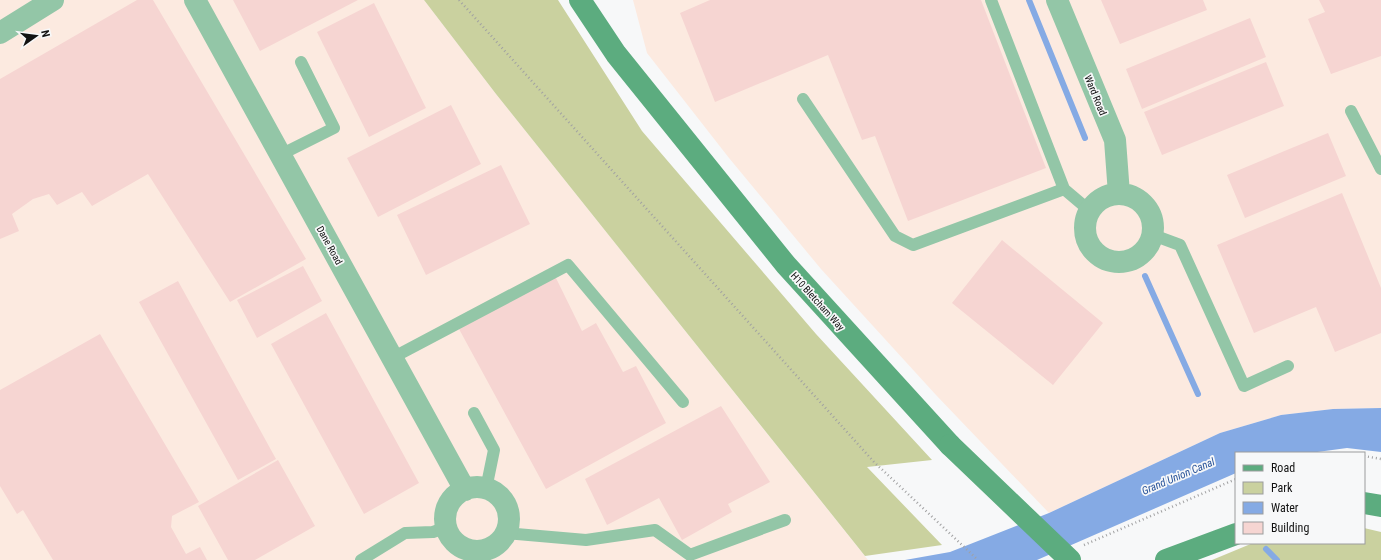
<svg xmlns="http://www.w3.org/2000/svg" width="1381" height="560" font-family="'Roboto Condensed',sans-serif">
  <style>
    .industrial { fill: #fceae0 }
    .green { fill: #cad19f }
    .water { fill: #85aae4 }
    .lines { fill: none; stroke-linecap: round; stroke-linejoin: round }
    .stream { stroke: #85aae4; stroke-width: 6 }
    .building { fill: #f6d5d2 }
    .path { stroke: #a1a1a2; stroke-width: 2.5; stroke-dasharray: 1 3; stroke-linecap: butt }
    .lane { stroke: #93c6a7; stroke-width: 12 }
    .street { stroke: #93c6a7; stroke-width: 22 }
    .secondary { stroke: #5cac7f; stroke-width: 22 }
    .secondary-bridge { stroke: #5cac7f; stroke-width: 22 }
    .labels { text-anchor: middle; stroke-width: 3.5; stroke-linejoin: round; paint-order: stroke }
    .street-label { font-size: 10px; fill: #121212; stroke: #f7f8f9 }
    .water-label { font-size: 11px; font-style: italic; fill: #29549a; stroke: #f7f8f9 }
  </style>
  <rect width="100%" height="100%" fill="#f7f8f9"/>
  <path class="industrial" d="M0,0H424L496,94L868,560H0Z
    M633,0H1381V408L1333,409L1281,415L1220,433L1049,513L936,395L821,269L729,158L647,53Z"/>
  <path class="green" d="M424,0H558L642,131L816,334L932,460L867,467L942,545L865,556L496,94Z
    M1364,528L1381,532V560H1212L1253,543H1364Z"/>
  <path class="water" d="M1381,408V452L1347,448L1310,453H1236V473L1037,560H905L950,552L1049,513L1220,433L1281,415L1333,409Z"/>
  <g class="lines">
    <path class="stream" d="M1029,0L1085,138
      M1145,276L1198,394
      M1266,549L1277,560"/>
  </g>
  <path class="building" d="M137,0H153L306,259L230,302L148,174L92,206L82,192L57,205L49,194L33,199L12,214L19,231L0,239V79Z
    M233,0H358L260,51Z
    M710,0H981L1046,168L908,221L875,136L862,140L828,55L715,102L680,13Z
    M1101,0H1203L1207,10L1120,44Z
    M1319,0H1381V56L1331,74L1308,19L1325,12Z
    M374,3L426,108L369,137L317,32Z
    M1250,18L1266,57L1142,109L1126,69Z
    M1266,62L1284,106L1162,155L1144,112Z
    M451,105L481,164L378,217L347,158Z
    M1328,133L1346,176L1245,218L1227,175Z
    M501,165L530,224L426,275L397,215Z
    M1342,193L1381,288V333L1335,352L1316,307L1254,333L1217,245Z
    M1002,240L1103,323L1053,385L952,303Z
    M303,266L322,301L257,338L237,300Z
    M555,276L582,331L596,323L623,372L636,366L666,423L546,489L459,329Z
    M178,281L276,459L238,480L139,302Z
    M326,313L419,483L364,514L271,344Z
    M100,334L199,502L172,516L171,527L186,554L200,547L207,560H53L23,510L17,514L0,486V390Z
    M721,406L770,482L728,504L732,512L682,540L659,498L607,525L585,479Z
    M278,460L315,526L255,560H228L198,506Z"/>
  <g class="lines">
    <path class="path" d="M459,0L874,462L978,560
      M1364,456L1381,459
      M1084,545L1236,479"/>
    <path class="lane" d="M991,0L1064,189L1090,211
      M803,99L895,236L913,245L1064,189
      M1351,111L1381,169
      M280,155L334,128L301,62
      M1153,235L1180,245L1244,386L1288,366
      M392,358L568,265L683,402
      M474,413L494,450L486,489
      M506,533L586,540L655,530L690,555L785,520
      M361,560L405,533L433,532L447,527"/>
    <path class="street" d="M195,0L465,490
      M1057,0L1115,140L1119,194
      M0,33L53,0
      M1085 228a34 34 0 1 1 68 0a34 34 0 1 1-68 0Z
      M445 519a32 32 0 1 1 64 0a32 32 0 1 1-64 0Z"/>
    <path class="secondary" d="M580,0L616,54L786,265L950,445
      M1364,503L1381,506
      M1166,560L1236,534"/>
    <path class="secondary-bridge" d="M950,445L1070,560"/>
  </g>
  <g class="labels">
    <g class="street-label">
      <text transform="translate(1096 95) rotate(68)" y="4">Ward Road</text>
      <text transform="translate(330 245) rotate(61)" y="4">Dane Road</text>
      <text transform="translate(818 301) rotate(48)" y="4">H10 Bletcham Way</text>
    </g>
    <g class="water-label">
      <text transform="translate(1178 476) rotate(-23)" y="4">Grand Union Canal</text>
    </g>
  </g>
  <rect x="1235" y="452" width="130" height="92" fill="#f7f8f9" stroke="#9b9c9d"/>
  <rect x="1243" y="465" width="20" height="6" fill="#5cac7f" stroke="#9b9c9d"/>
  <text x="1271" y="472" font-size="12" fill="#121212">Road</text>
  <rect x="1243" y="482" width="20" height="12" fill="#cad19f" stroke="#9b9c9d"/>
  <text x="1271" y="492" font-size="12" fill="#121212">Park</text>
  <rect x="1243" y="502" width="20" height="12" fill="#85aae4" stroke="#9b9c9d"/>
  <text x="1271" y="512" font-size="12" fill="#121212">Water</text>
  <rect x="1243" y="522" width="20" height="12" fill="#f6d5d2" stroke="#9b9c9d"/>
  <text x="1271" y="532" font-size="12" fill="#121212">Building</text>
  <g transform="translate(36 36) rotate(76)" stroke="#f7f8f9" stroke-width="3" paint-order="stroke">
  <path d="M0-3L7 15L0 10L-7 15Z" fill="#121212"/>
  <text y="-6" font-size="11" font-weight="bold" text-anchor="middle" fill="#121212">N</text>
  </g>
</svg>
